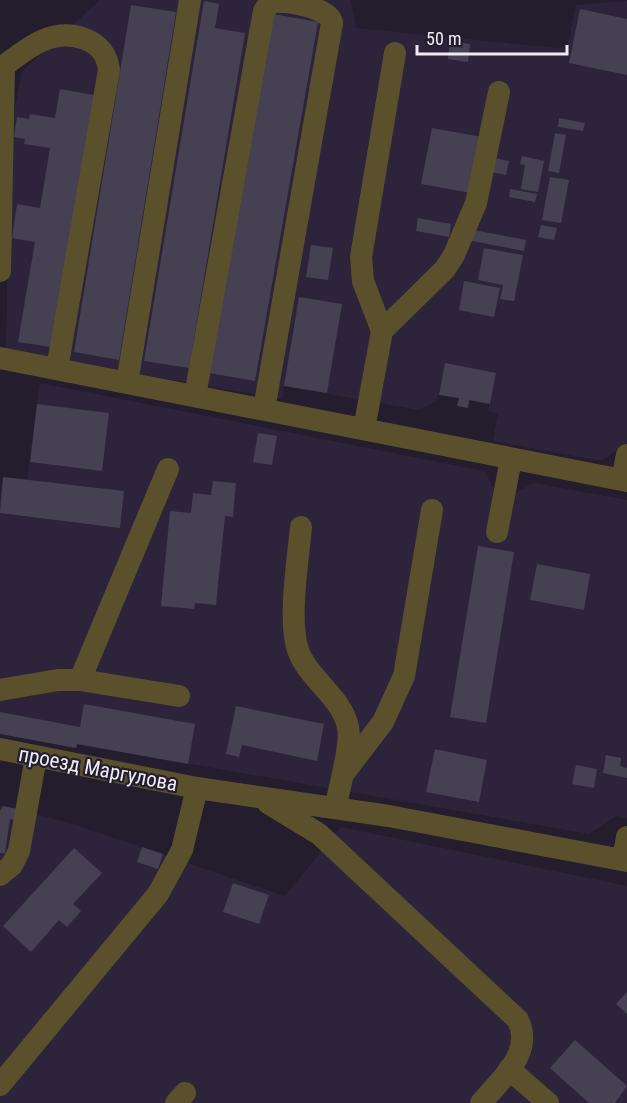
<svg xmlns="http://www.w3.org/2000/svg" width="627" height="1103" font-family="'Roboto Condensed',sans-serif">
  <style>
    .built { fill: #2d243b }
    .building { fill: #464053 }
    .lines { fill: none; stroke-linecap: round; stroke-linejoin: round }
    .minor { stroke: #5a512c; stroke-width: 22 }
    .labels { text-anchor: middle; stroke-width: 4.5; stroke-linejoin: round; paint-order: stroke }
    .street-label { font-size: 21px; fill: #eeeaf6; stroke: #231d2e }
  </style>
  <rect width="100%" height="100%" fill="#231d2e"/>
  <path class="built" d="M100,0H351L356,28L567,49L576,5L627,1V453L616,451L602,461L493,441L498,414L488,411L489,404L470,400L468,408L459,398L439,395L437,401L419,410L284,386L282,399L6,351L10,132L22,71Z
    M40,383L484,471L495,489L515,493L534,483L627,500V818L616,816L589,834L77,744L76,748L0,734V501L3,477L27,479Z
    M3,806L70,823L285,896L341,827L627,886V1103H0V807Z"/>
  <path class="building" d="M204,1L219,4L215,28L245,33L189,368L144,361Z
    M131,5L176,12L119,360L74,352Z
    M580,9L627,19V75L569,63Z
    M273,14L318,22L255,381L209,373Z
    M450,41L470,44L468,62L448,59Z
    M60,89L94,95L51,347L18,342L35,242L12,238L17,204L40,208L50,148L24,144L25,139L14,137L17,117L29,119L30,114L55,118Z
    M559,118L585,123L583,131L558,127Z
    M432,128L482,137L471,193L421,184Z
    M555,133L566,135L559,173L548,171Z
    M522,156L544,161L538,192L521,189L525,165L520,164Z
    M494,158L509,161L506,175L491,172Z
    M550,177L569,180L561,223L542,220Z
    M510,189L537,194L535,202L509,197Z
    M418,218L451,224L449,237L416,231Z
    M541,225L557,228L554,240L538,237Z
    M474,230L526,240L524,251L472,241Z
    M311,245L333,248L328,280L306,277Z
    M484,248L523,255L514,301L500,299L503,285L478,280Z
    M464,281L500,288L494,317L459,310Z
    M299,297L342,304L327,393L284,386Z
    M445,363L496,373L490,404L469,400L468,408L457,406L459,398L439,395Z
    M37,404L109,413L102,471L30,462Z
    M258,433L277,436L272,465L253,462Z
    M3,477L124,491L120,528L0,513Z
    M213,481L236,483L233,517L225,516L216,605L195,603L194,609L161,606L170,511L191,513L193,493L211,495Z
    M478,546L514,552L486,723L450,717Z
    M537,564L590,574L584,610L530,600Z
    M84,704L195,724L188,764L77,744L76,748L0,734V712L80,727Z
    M236,706L324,724L317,761L242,745L239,757L226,754Z
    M435,749L487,760L479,802L426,792Z
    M606,755L621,758L620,766L627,768V778L603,773Z
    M576,765L597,769L594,788L572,784Z
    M3,806L18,809L16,820L10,819L5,853H0V811Z
    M142,847L163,854L158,869L137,862Z
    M74,848L102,873L73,904L81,911L67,927L59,920L31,952L3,926Z
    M233,883L269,895L259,924L223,912Z
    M627,992V1014L616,1004Z
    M575,1040L627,1086L615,1103H589L550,1068Z"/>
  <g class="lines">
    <path class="minor" d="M0,69C25,50 51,26 85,39C100,45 107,54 109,70L57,369
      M0,271L4,66
      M382,331L363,281L361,257L395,53
      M0,358L627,481
      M127,383L190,0
      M195,396L264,11C267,7 269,3 274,2C288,0 330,8 332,23L264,409
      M364,429L382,331L445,269L454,255L476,203L499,92
      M622,480L627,455
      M301,527C298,560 288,620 298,650C308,679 342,697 348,727C352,743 339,790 335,808
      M497,532L511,459
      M80,680L168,469
      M0,690L58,680H80L179,696
      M0,749L197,788L389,816L627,861
      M344,773L383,722L404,676L432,510
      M268,803L319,834L518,1020C534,1053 501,1079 481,1103
      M623,860L627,837
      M0,875L12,865L19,851L36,757
      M509,1069L548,1103
      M0,1085L158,894L182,850L197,788
      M176,1103L185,1093"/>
  </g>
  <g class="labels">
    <g class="street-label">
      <text transform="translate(98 769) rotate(11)" y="7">проезд Маргулова</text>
    </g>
  </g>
  <path d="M417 45v9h150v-9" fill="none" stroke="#eeeaf6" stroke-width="3"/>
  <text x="426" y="45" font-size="18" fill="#eeeaf6" stroke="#231d2e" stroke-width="4.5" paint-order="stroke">50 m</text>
</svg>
